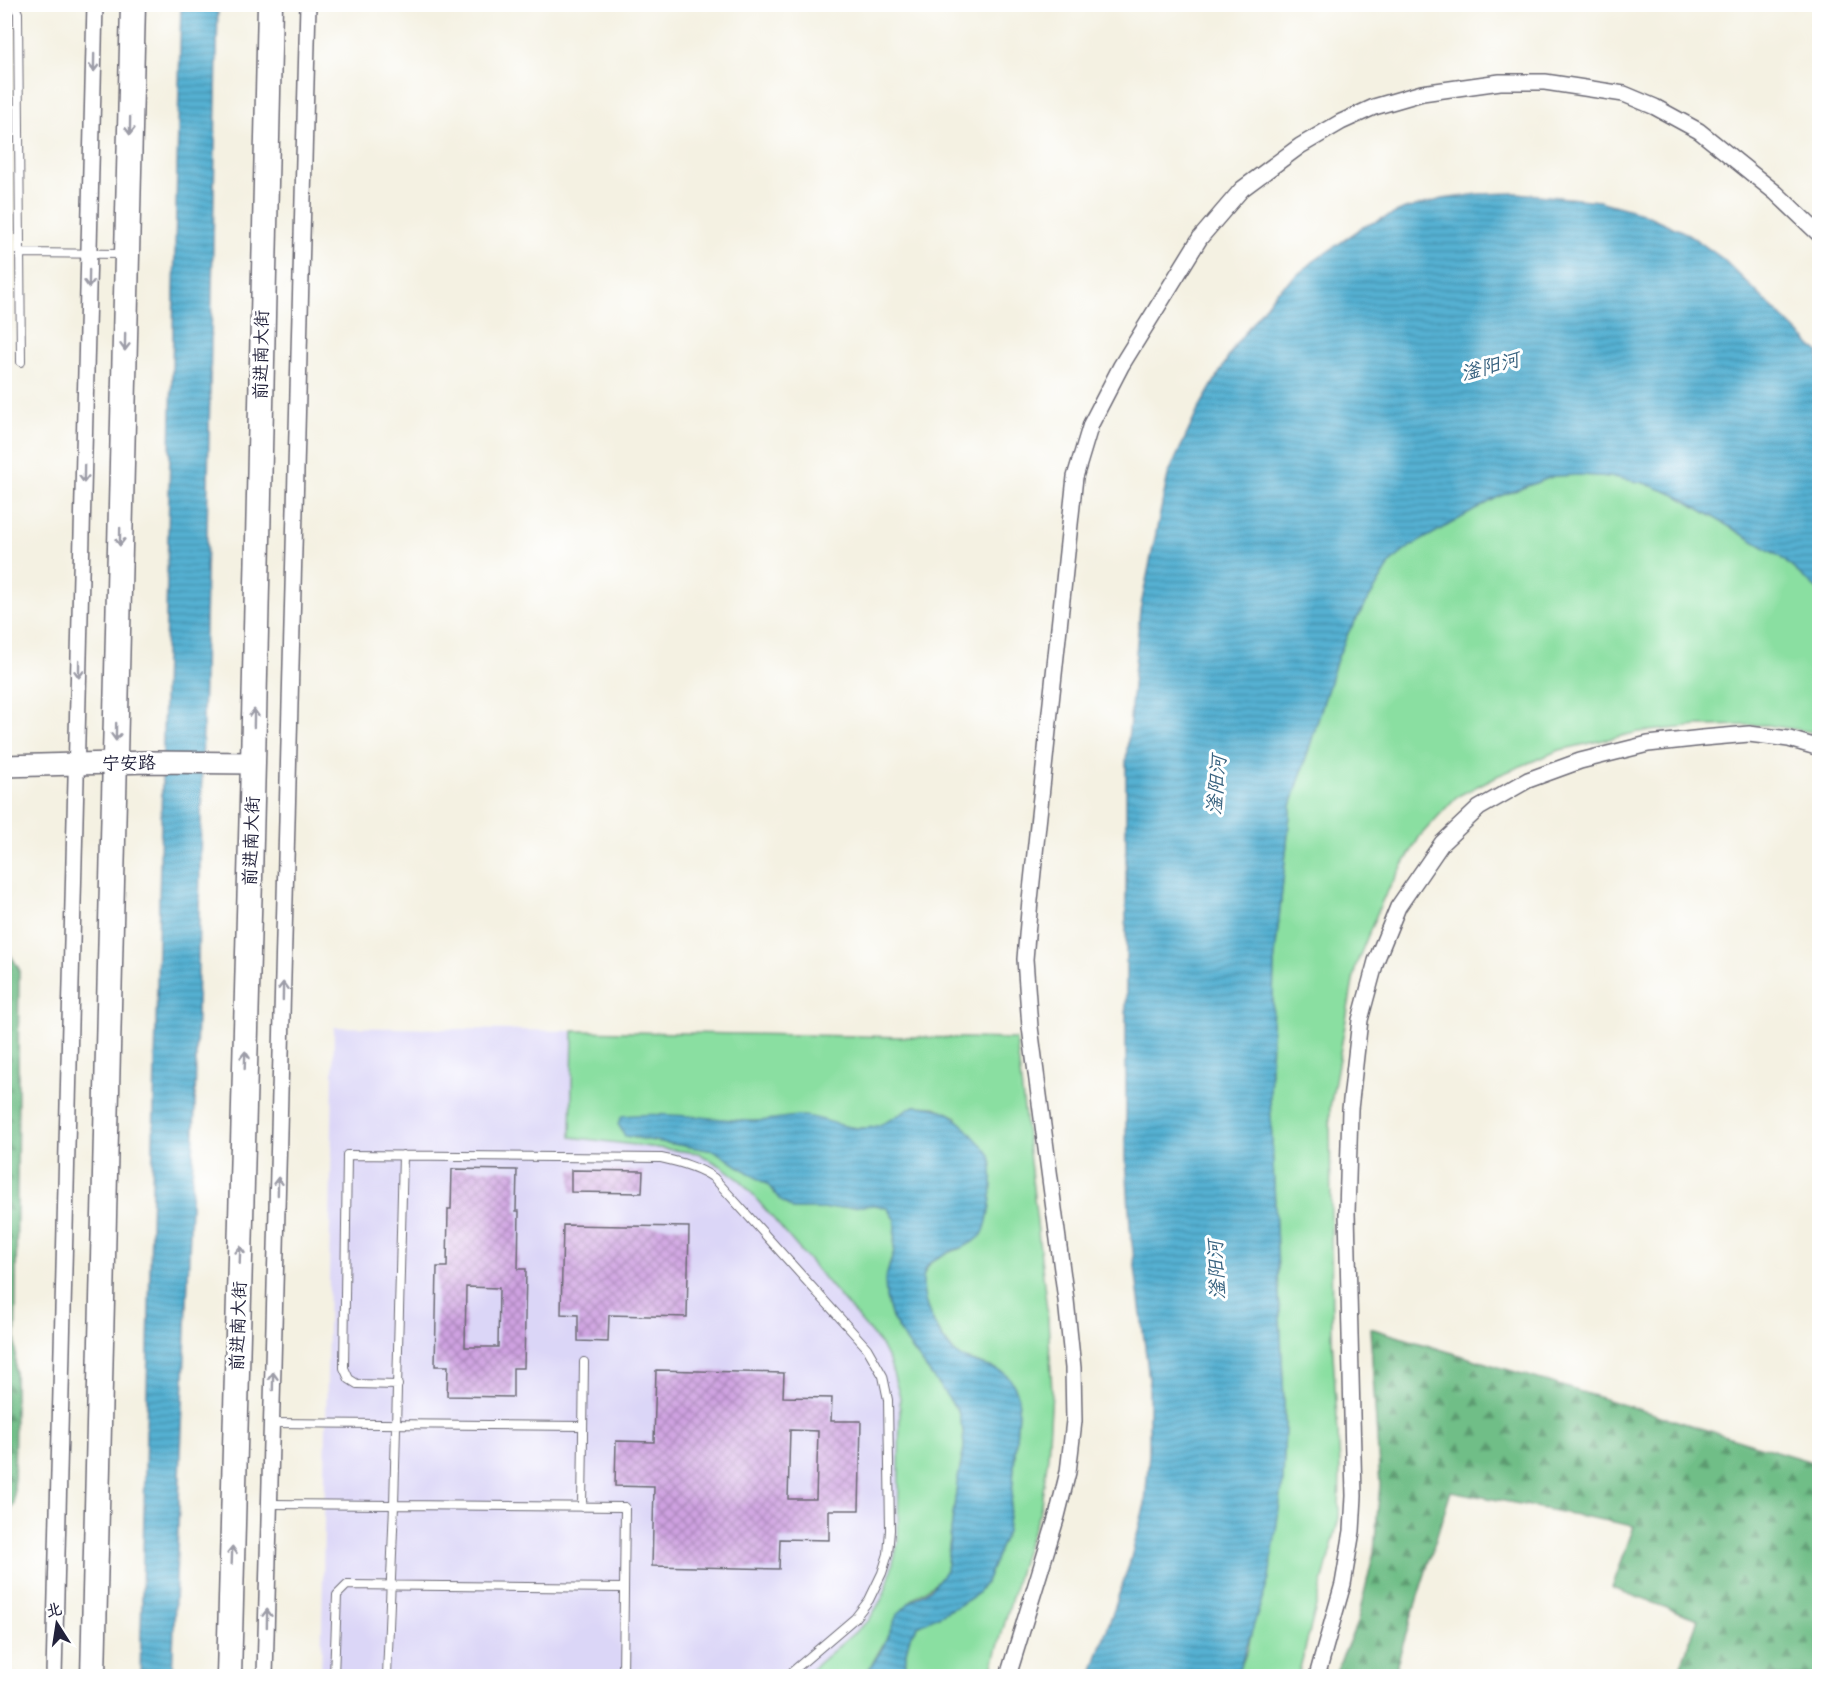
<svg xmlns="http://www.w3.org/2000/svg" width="1824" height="1681" font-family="'Patrick Hand','LXGW WenKai TC',sans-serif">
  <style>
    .built { fill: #dbd6f7 }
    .green { fill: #8adfa1; stroke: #56806e; stroke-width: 1.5 }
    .forest { fill: url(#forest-firs); stroke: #487061; stroke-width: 1.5 }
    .water { fill: url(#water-rules); stroke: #3b6986; stroke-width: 1.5 }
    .building { fill: url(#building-cross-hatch); fill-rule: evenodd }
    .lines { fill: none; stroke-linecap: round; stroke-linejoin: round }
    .lane-casing { stroke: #6c6a75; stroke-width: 10 }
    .street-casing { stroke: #6c6a75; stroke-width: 18 }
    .secondary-casing { stroke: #6c6a75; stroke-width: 24 }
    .primary-casing { stroke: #6c6a75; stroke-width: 27 }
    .lane { stroke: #fff; stroke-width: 8 }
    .street { stroke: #fff; stroke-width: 15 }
    .secondary { stroke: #fff; stroke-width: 21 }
    .primary { stroke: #fff; stroke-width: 24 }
    .oneway { stroke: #9c9ca7 }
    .labels { text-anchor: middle; stroke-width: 6; stroke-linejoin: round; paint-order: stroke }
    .street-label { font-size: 18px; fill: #22223b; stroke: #fff }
    .water-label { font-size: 20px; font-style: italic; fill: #38627f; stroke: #fff }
  </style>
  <defs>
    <pattern id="forest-firs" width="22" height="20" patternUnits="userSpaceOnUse" patternTransform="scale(1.5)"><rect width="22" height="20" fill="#6fbe87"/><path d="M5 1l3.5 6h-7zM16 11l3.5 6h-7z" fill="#5b9a70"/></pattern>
    <pattern id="water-rules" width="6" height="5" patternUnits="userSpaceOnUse" patternTransform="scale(1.5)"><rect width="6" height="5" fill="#54b0d2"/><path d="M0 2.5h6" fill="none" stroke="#458fac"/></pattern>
    <pattern id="building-cross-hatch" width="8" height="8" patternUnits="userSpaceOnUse" patternTransform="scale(1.5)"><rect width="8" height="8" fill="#cfa2e1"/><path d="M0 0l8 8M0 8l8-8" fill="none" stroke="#a884b8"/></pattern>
  </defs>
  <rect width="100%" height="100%" fill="#fff"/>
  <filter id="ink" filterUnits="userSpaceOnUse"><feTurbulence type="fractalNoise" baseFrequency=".0167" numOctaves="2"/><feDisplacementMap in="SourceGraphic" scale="12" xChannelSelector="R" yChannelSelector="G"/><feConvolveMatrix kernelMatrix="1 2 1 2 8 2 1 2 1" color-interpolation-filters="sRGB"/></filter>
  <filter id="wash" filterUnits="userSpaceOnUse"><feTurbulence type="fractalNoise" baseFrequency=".008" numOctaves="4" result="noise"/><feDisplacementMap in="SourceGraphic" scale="24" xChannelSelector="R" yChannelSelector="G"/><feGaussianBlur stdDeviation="1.35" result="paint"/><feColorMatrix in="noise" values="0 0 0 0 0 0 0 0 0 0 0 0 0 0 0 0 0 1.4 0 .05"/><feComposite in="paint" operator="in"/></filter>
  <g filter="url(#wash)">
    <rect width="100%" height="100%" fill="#f4f1e2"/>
    <path class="built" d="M334,1027L573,1031L571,1137L698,1153L721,1166L741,1181L881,1345L890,1363L900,1397L898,1543L883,1597L869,1620L804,1676H321Z"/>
    <path class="green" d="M1580,475L1613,477L1644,483L1676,495L1779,556L1819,591V733L1767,725L1699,726L1639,732L1560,750L1497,776L1456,797L1420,836L1383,899L1356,965L1330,1108L1332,1338L1340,1465L1339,1518L1298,1676H1237L1248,1649L1283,1482L1285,1423L1270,1098L1274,965L1291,806L1337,659L1349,631L1392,561L1411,546L1498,497L1554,476Z
      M573,1031L1016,1039L1048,1319L1052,1392L1048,1456L1040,1511L1024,1554L990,1676H905L906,1652L910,1637L918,1626L958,1606L977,1594L986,1582L1007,1531L1012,1495L1019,1398C1010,1369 998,1370 972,1361C968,1360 962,1359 959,1356C940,1341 913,1293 926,1270C932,1257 948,1253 961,1248L957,1117L935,1107L914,1106L894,1120L873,1128H853L836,1124L776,1120L625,1136L715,1151L768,1185L780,1200L793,1209H824L875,1204L887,1208L895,1220L894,1251L889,1265L886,1297L892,1318L906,1341L958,1411L963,1430L964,1448L957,1484L946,1570C935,1589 919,1590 908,1604C893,1624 878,1654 865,1676H804L869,1620L883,1597L888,1582L898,1543L900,1397L890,1363L881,1345L741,1181L721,1166L698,1153L571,1137Z"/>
    <path class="forest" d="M5,946L19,969L14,1504L5,1523Z
      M1370,1328L1819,1464V1676H1677L1698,1619L1612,1588L1634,1526L1451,1491L1393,1676H1334L1357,1623L1374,1552L1380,1485Z"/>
    <path class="water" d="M218,4L195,1107L172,1676H140L181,5Z
      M1517,193L1599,201L1642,213L1688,234L1723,259L1819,353V591L1779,556L1676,495L1644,483L1613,477L1580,475L1554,476L1498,497L1411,546L1392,561L1349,631L1337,659L1291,806L1274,965L1270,1098L1285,1424L1283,1482L1269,1579L1237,1676H1091L1129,1565L1145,1504L1149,1453V1379L1130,1227L1126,1157V762L1140,610L1168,475L1199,408L1236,344L1275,293L1314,261L1363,227L1405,209L1443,199L1479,194Z
      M914,1106C947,1107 954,1114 975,1138C979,1143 988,1150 990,1156C994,1167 992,1194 990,1206C988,1215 987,1229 981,1236C966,1251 938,1250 926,1268C921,1277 923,1290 925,1300C929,1317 945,1348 960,1357C963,1359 969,1360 973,1362C1000,1371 1009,1368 1019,1398L1012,1495L1007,1531L986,1582L977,1594L958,1606L918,1626L910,1637L906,1652L905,1676H865L882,1649L897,1615L909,1603L933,1587L946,1570L957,1484L964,1448L963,1430L958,1411L906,1341L892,1318L886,1297L885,1280L894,1251L895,1220L887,1208L875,1205L824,1209H793L780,1200L768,1185L715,1151L625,1136L618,1124L622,1116C665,1111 708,1119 751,1121C768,1122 784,1116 801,1116C814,1116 825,1121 837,1124C875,1135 884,1123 914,1106Z"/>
    <g id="blocks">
      <path class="building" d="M452,1169L517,1170L516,1211H519L518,1269H526L524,1368H513V1397L447,1396L448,1366H435L437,1267H447L448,1209H451ZM466,1287L499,1288L498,1347H465Z
        M571,1170L643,1171L642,1193L571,1192Z
        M563,1225L689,1227L687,1317L609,1315L608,1342L578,1341V1315L561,1314Z
        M656,1370L784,1373L783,1397L832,1398L831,1421H861L859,1510H829V1540L780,1539L779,1569L652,1566L654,1487L615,1486L616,1441L654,1442ZM790,1430L818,1431L816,1499H788Z"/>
    </g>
  </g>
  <g filter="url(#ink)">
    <use href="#blocks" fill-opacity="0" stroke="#6c6a75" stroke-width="1.5"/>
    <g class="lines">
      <defs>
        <path id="lane" d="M14,4L18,13L21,362
          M20,253L123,254
          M398,1385L357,1384L349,1379L344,1368L347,1155L661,1158C680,1162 699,1167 714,1178L867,1348L883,1376L888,1400L890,1530L888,1554L882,1573L869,1600L855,1618L787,1676
          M272,1423L583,1426
          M270,1504L625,1507L623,1676
          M582,1507L584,1362
          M334,1676L337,1595L347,1585L624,1588
          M387,1676L394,1505L403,1155"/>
        <path id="street" d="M54,1676L95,4
          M265,1676L308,4
          M1008,1676L1057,1516L1068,1472L1074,1421L1073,1368L1066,1300L1030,1027L1025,959L1030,900L1075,477L1091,424L1121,366L1200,238L1242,189L1300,146L1341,122L1374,107L1422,93L1500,82H1545L1624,94L1655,107L1699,131L1776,193L1820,235
          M1317,1676L1343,1584L1352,1531L1354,1496L1347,1213L1350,1109L1360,1020L1376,961L1398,907L1442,843L1479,808L1528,780L1580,761L1648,744L1703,738L1749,734L1789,739L1820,748"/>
        <path id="secondary" d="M4,766L149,762L253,763"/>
        <path id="primary" d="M93,1676L133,4
          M229,1676L253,763L270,4"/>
      </defs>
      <use href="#lane" class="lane-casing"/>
      <use href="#street" class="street-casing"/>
      <use href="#secondary" class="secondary-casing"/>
      <use href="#primary" class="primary-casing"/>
      <use href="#lane" class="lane"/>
      <use href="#street" class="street"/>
      <use href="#secondary" class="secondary"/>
      <use href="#primary" class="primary"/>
    </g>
    <defs><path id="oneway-shaft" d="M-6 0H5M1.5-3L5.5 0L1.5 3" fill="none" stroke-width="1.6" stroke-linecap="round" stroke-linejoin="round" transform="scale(1.5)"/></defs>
    <g class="oneway">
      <use href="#oneway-shaft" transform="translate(94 63) rotate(91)"/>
      <use href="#oneway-shaft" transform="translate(130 126) rotate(91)"/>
      <use href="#oneway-shaft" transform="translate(89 279) rotate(91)"/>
      <use href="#oneway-shaft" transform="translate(125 342) rotate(91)"/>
      <use href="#oneway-shaft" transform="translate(84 474) rotate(91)"/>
      <use href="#oneway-shaft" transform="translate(120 537) rotate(91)"/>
      <use href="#oneway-shaft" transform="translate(79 669) rotate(91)"/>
      <use href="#oneway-shaft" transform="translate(254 718) rotate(-89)"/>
      <use href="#oneway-shaft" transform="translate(116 732) rotate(91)"/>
      <use href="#oneway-shaft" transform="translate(283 991) rotate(-89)"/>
      <use href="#oneway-shaft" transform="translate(245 1060) rotate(-88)"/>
      <use href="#oneway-shaft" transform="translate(278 1186) rotate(-89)"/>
      <use href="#oneway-shaft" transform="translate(240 1255) rotate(-88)"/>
      <use href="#oneway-shaft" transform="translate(273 1381) rotate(-89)"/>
      <use href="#oneway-shaft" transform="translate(232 1555) rotate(-88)"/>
      <use href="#oneway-shaft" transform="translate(267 1618) rotate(-89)"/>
    </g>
  </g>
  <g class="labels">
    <g class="street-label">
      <text transform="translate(261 355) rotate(-89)" y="6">前进南大街</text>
      <text transform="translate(129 763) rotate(-1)" y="6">宁安路</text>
      <text transform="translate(251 841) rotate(-88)" y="6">前进南大街</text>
      <text transform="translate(238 1326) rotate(-88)" y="6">前进南大街</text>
    </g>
    <g class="water-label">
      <text transform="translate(1490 366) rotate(-15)" y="7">滏阳河</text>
      <text transform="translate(1216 785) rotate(-85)" y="7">滏阳河</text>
      <text transform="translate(1216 1270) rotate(-93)" y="7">滏阳河</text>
    </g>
  </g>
  <rect width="1824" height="1681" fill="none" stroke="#fff" stroke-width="24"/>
  <g transform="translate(57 1624) rotate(348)" stroke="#ffffff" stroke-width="4.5" paint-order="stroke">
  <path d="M0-4.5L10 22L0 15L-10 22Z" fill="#22223b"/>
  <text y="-9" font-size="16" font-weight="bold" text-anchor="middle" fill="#22223b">北</text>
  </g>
</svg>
